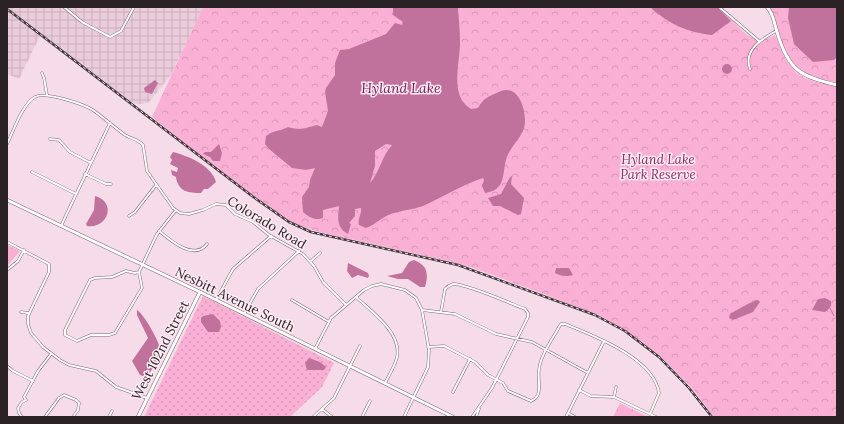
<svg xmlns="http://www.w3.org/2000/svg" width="844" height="424" font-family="Lora,serif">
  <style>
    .industrial { fill: url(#industrial-grid) }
    .grass { fill: url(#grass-dots) }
    .park { fill: url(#park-crowns) }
    .pitch { fill: #fab0d5 }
    .water { fill: #c1729c; fill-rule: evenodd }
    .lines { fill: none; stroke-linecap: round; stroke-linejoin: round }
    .stream { stroke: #c1729c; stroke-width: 1 }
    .street-casing { stroke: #7d6872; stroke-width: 3 }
    .secondary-casing { stroke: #7d6872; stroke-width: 4 }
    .street { stroke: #fff; stroke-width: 2 }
    .secondary { stroke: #fff; stroke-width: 3 }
    .rail-casing { stroke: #41373c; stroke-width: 2.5 }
    .rail { stroke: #ffebf4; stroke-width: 1; stroke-dasharray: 3; stroke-linecap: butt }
    .labels { text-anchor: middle; stroke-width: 3; stroke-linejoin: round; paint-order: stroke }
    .park-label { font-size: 13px; font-style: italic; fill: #8b2b64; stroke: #ffebf4 }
    .street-label { font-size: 13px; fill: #2b2226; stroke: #ffebf4 }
    .water-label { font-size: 14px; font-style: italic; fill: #771753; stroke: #ffebf4 }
  </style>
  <defs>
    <pattern id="industrial-grid" width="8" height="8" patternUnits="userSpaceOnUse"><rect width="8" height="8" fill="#ebccda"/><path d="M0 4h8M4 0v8" fill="none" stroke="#caafbb"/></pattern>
    <pattern id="grass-dots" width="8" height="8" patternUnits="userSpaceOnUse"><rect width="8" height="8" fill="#fab0d5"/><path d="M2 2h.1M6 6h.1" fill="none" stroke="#d697b7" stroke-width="1.8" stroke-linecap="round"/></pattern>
    <pattern id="park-crowns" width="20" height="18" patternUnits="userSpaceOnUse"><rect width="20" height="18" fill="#fab0d5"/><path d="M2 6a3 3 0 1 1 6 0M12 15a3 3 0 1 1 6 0" fill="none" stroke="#d697b7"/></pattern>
  </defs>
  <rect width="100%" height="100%" fill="#f5dce8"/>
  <path class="industrial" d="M7,7H203L171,75L149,102L142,104H136L121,97L40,36L19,79L7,74Z"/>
  <path class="grass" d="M203,296L334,363L322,387L290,417H144Z"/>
  <path class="park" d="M203,7H718L746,34L759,42L775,35C790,73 797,79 837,87V417H714L692,388L662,358L641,341L599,315L474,268L439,259L319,232L295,224L284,218L216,168L152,117Z
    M770,7H837V83C805,76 791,70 780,36C777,26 776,16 770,7Z
    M7,245L20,251L7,266Z
    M620,403L648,417H613Z"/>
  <path class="pitch" d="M623,409L639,416L617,417Z"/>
  <path class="water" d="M393,7H459L458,9C459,20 460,32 460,43C460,64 449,96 471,109L478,108C484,97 490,96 501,91C520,84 528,115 524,128C520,140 509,148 506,160C502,175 506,190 485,193L482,186L484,180L483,178C462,185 443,197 423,206C412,210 402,210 391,214C382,217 375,225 366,228L359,225C357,219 362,215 361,208L355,209V216L349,223L351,224L348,234C336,228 338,217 339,206L323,210V218C315,221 309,217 303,212L302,197L309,187L310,180L315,168L306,170L292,168L269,149L265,144L266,136C276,129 279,132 288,127C302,131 304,128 317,125L322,127L328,111L325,92L326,88L335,75V63L340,50L349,49L386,34L395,23L402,25L403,22L393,15ZM386,144L392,145C381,157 380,172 370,183L375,166V151Z
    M651,7H717L731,21L712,35C687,32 671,25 652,9Z
    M789,7H837V57L834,60L813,62L794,44L788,18Z
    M722 69a5 5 0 1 1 10 0a5 5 0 1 1-10 0Z
    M155,80L158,83L152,94L145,92L144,88Z
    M219,144L222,153L220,161H213L210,157L203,154L205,152H211Z
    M173,152C189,156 212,166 216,182L208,189H204L201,193C189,193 178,192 176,177L172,175L171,170L177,172L178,168L170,164L172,160L170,157Z
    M512,176L511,184L524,198L521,214L518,215L500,206H493L488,198L501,194L510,177Z
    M95,196C117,202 108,229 87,226L86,224L94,210Z
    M414,260C427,265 429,273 425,287H420L408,279H398L387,276L402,273L409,262Z
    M348,263L368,273L369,276L368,278L358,275L352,278L347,271Z
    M556,268H569L573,275C568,277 560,276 555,273Z
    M825,298L831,301C832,306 830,309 825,312L812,310L818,299Z
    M758,300L760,302L753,312L733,320L729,318L730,314C735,311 752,301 758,300Z
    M137,310C144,314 160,343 160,349C160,358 152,371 146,377L140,375L132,361L148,338L137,315Z
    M213,314L220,321L221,327L219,332H208L201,322V318L203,316Z
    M309,358L320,362L326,367L324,370H307L305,363Z"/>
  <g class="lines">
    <path class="stream" d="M830,308L834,316"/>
    <defs>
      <path id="street" d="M64,7L82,22L110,37L121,31L134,7
        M719,7L759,41
        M750,69C743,50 762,39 776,31
        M42,73L44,78L47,95
        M50,139L59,140L70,152L91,163
        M7,144C13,132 23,103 35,97C45,91 83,104 93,110C104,118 114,127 125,135C131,139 138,139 143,145L147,171L173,208L180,213L189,214L203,210L216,204L226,205L235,214L253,222L269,235L303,254L314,266L323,282L346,305
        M32,172L76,194
        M85,174L106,184H111
        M129,216L135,212L156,185
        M61,226L110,123
        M159,231C171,241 194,261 207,244
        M7,242L49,264V272L28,316V324L31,333L43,347L60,360L69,365L96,371L116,387L147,398
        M311,261L320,253
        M7,270L18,261L24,250
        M139,272L135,273L126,271L112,277L95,278L90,280L65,330V335L77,341L91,335H109L115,333L142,288L139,272L157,234L176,210
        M356,297C372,312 402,333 397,357C395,366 389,375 385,383
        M216,300L233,269L271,236
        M292,300L329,322
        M21,312L28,313
        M441,312L445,289C447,287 450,285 453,284C465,283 512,304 525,309L528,313V317L492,388L472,417
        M244,314L258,289L299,251
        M428,347L444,346L475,362L488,375L503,383L508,391L531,401C544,396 537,380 539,370C540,356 552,340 559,327L561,324H565C594,336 654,358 659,393L650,414
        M315,349L331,318L364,290L372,286L381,284L405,290L416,298L422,310L455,314L496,334L532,342L588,373
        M7,366L13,371L33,381
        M579,390L591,396L614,397L656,417
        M453,392L470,359
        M614,397L616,387
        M322,409L332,417
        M568,413L575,417
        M22,417L19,413L18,408L22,402L26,400L24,397L38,371L51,354
        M45,417L59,398L64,395L76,400L79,403L78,410L73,417
        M109,417L112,411
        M313,417L334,398L360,346
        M362,417L370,401
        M404,417L428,367L429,350L422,310
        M476,417L479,409
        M566,417L604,341"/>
      <path id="secondary" d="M767,7C774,14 774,23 777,32C788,70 801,77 837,85
        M7,200L200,292L453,417
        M138,417L200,292"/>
    </defs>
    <use href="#street" class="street-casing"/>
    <use href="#secondary" class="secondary-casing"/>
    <use href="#street" class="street"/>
    <use href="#secondary" class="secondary"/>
    <defs>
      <path id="rail" d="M7,9L252,196L289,222L311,232L458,265L595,315L625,331L659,357L689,388L712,417"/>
    </defs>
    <use href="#rail" class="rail-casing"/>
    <use href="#rail" class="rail"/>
  </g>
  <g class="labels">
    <g class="park-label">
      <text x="658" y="164">Hyland Lake<tspan x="658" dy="15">Park Reserve</tspan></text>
    </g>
    <g class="street-label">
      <text transform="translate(267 222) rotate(31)" y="5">Colorado Road</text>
      <text transform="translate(235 299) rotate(26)" y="5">Nesbitt Avenue South</text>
      <text transform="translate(160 350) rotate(-63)" y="5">West 102nd Street</text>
    </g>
    <g class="water-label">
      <text x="401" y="93">Hyland Lake</text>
    </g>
  </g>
  <rect width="844" height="424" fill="none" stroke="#2b2226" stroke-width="16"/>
</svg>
